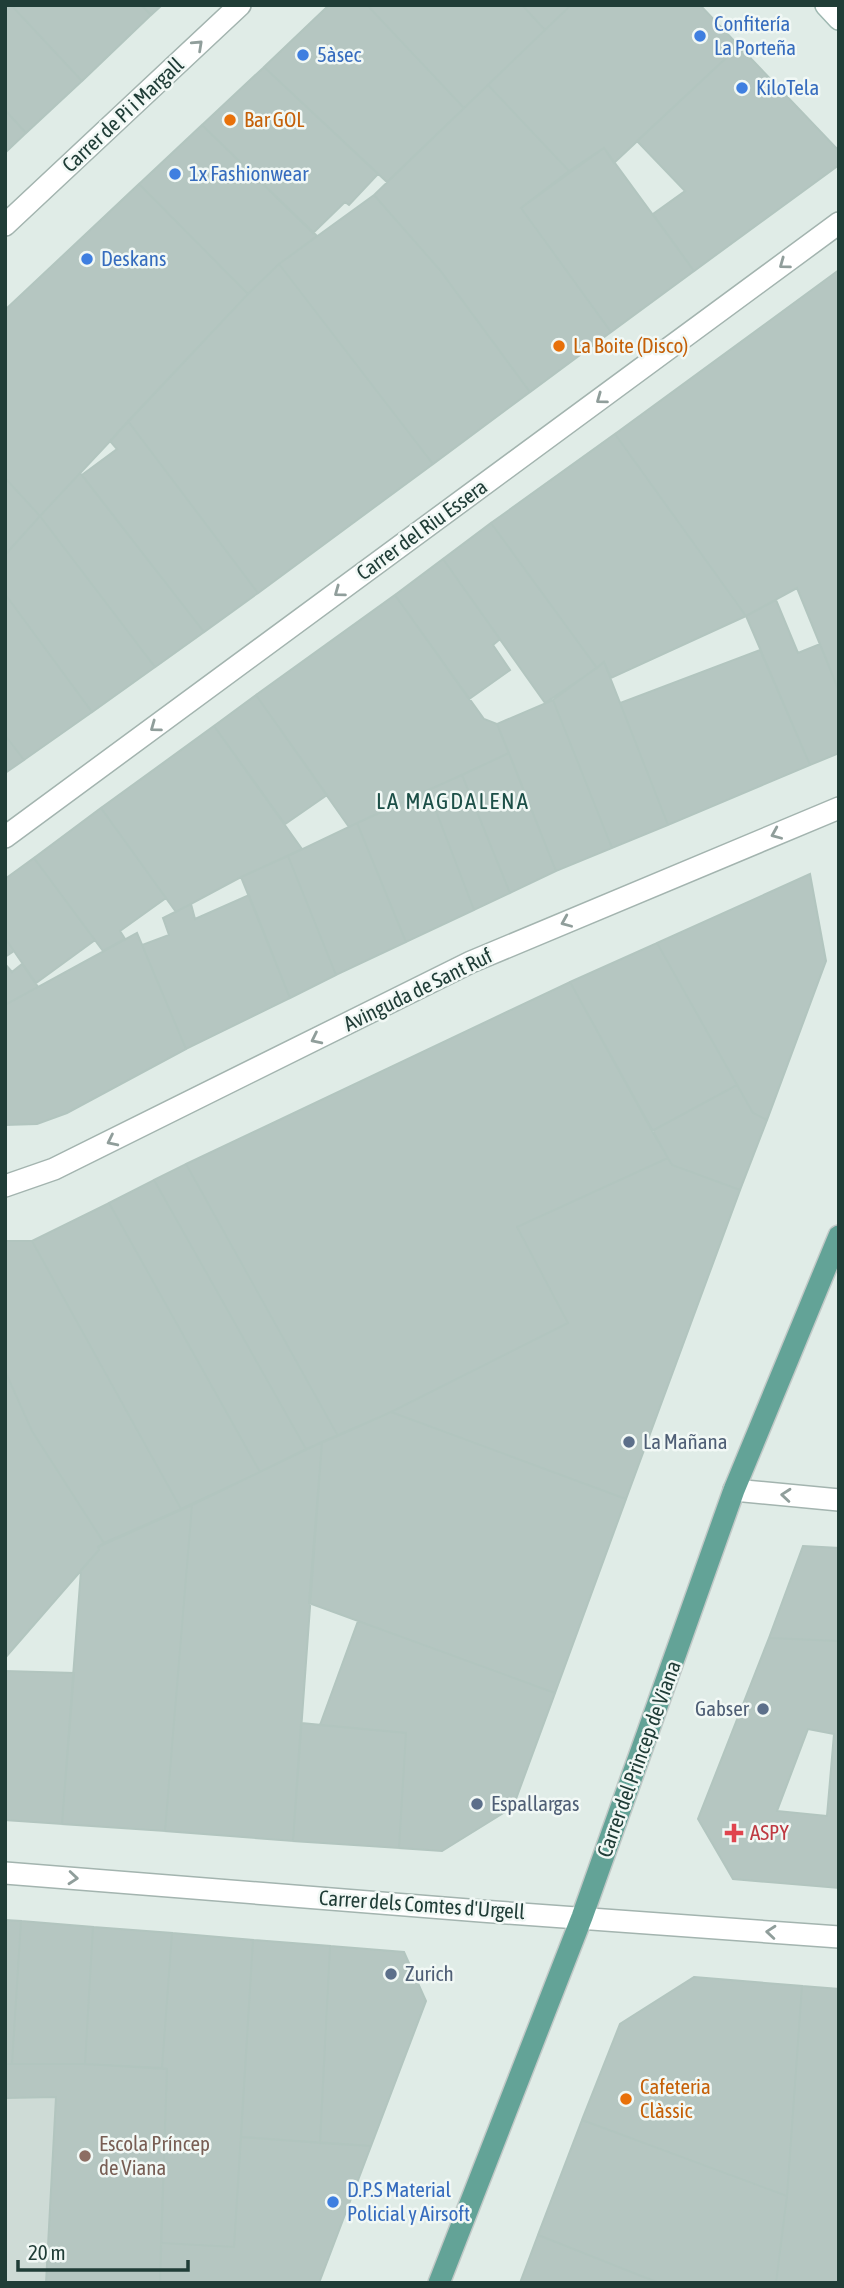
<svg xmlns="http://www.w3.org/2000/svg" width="844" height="2288" font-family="'Asap Condensed',sans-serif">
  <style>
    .built { fill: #cedbd6 }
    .building { fill: #b5c6c1; stroke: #b2c5bf; stroke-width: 2; fill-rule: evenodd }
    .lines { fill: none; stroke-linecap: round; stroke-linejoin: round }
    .street-casing { stroke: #a3b4af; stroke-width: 24 }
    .secondary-casing { stroke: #9eb8b1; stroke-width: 24 }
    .primary-casing { stroke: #c1c9c7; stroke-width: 24 }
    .street { stroke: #fff; stroke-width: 21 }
    .secondary { stroke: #fff; stroke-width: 21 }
    .primary { stroke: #63a397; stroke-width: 21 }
    .oneway { stroke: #909e9b }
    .shop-dot { fill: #3f7fe0; stroke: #f1f8f5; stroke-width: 2.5 }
    .food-dot { fill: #e8710a; stroke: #f1f8f5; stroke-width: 2.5 }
    .service-dot { fill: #5c6f8a; stroke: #f1f8f5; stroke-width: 2.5 }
    .health-dot { fill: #e0444e; stroke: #f1f8f5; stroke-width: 2.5 }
    .education-dot { fill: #8d6e63; stroke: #f1f8f5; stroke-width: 2.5 }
    .labels { text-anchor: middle; stroke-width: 5; stroke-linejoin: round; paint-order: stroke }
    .shop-label { font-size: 21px; fill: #366cbe; stroke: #f1f8f5; text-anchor: start }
    .street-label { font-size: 21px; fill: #203d37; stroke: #f1f8f5 }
    .food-label { font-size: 21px; fill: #c56008; stroke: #f1f8f5; text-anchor: start }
    .service-label { font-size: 21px; fill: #4e5e75; stroke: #f1f8f5; text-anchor: start }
    .health-label { font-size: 21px; fill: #be3a42; stroke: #f1f8f5; text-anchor: start }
    .education-label { font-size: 21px; fill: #785e54; stroke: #f1f8f5; text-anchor: start }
    .neighbourhood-label { font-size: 23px; letter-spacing: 2px; fill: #1c4f47; stroke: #f1f8f5 }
  </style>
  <rect width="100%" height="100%" fill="#e0ece7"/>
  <path class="built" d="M5,2064H85L167,2069L160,2283H5Z"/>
  <path class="building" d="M5,5H11L82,81L26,133L5,110Z
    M11,5H141L151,15L82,81Z
    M141,5H162L151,15Z
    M329,5H367L464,108L387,182L264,67Z
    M367,5H522L545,30L464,108Z
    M522,5H571L545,30Z
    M571,5H700L739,46L614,163L604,148L569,171L488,85Z
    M739,46L839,151V165L694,271L653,214L685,191L637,141Z
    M264,67L378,174L349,205L345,202L313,233L202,125Z
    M488,85L569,171L521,208L611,332L530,392L439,269L374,195Z
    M5,110L26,133L5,153Z
    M202,125L317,236L279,264L248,294L139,184Z
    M604,148L694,271L611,332L521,208Z
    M139,184L248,294L40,516L5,478V310Z
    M374,195L439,269L530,392L433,464L279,264Z
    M279,264L433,464L258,593L128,421L248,294Z
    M839,270V691L797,588L746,616L615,434Z
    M128,421L258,593L204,632L82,475L117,449L110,441Z
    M615,434L746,616L611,678L604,662L597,668L491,523Z
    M80,473L204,632L155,667L40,516Z
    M5,478L40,516L5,555Z
    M40,516L155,667L92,712L5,594V555Z
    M491,523L597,668L545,703L443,559Z
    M443,559L500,639L493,645L510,670L469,699L395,595Z
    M5,594L92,712L24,760L5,735Z
    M395,595L484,719L497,724L509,753L349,827L256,695Z
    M776,600L798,653L820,644L839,691V753L810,765L746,616Z
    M760,650L810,765L668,825L620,703Z
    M604,662L668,825L612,848L553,700Z
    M256,695L327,795L285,824L214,726Z
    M553,700L612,848L556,871L497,724Z
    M214,726L302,849L241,877L176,912L101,808Z
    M5,735L24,760L5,773Z
    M509,753L556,871L510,893L462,775Z
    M462,775L510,893L474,910L428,790Z
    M428,790L474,910L406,942L357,823Z
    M101,808L166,898L120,931L125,939L103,951L34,858Z
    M357,823L406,942L336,975L288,856Z
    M288,856L336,975L290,998L241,877Z
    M34,858L95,940L36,983L5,938V879Z
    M810,874L826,961L767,1120L753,1113L657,943Z
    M249,895L290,998L186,1049L142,945L169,935L163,918L191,904L195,919Z
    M137,933L186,1049L67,1113L37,1124L5,1125V1005Z
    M5,938L14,951L5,957Z
    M657,943L737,1085L652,1131L570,982Z
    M5,964L12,972L22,964L38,987L5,1005Z
    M570,982L668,1158L517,1227L568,1323L391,1412L338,1436L186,1164Z
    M737,1085L753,1113L767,1120L740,1190L672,1165L652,1131Z
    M668,1158L672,1165L740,1190L626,1499L391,1412L568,1323L517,1227Z
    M186,1164L338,1436L306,1449L154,1180Z
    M154,1180L306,1449L260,1472L109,1203Z
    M109,1203L260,1472L181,1509L32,1241Z
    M5,1241H32L181,1509L104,1543L32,1431L5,1371Z
    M5,1371L32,1431L104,1543L98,1547L99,1550L5,1658Z
    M391,1412L626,1499L555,1693L309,1603L322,1442Z
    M322,1442L293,1841L165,1831L192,1505Z
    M192,1505L165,1831L62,1824L81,1570L99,1550L98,1547Z
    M803,1546L839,1548V1641L769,1638Z
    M358,1621L555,1693L513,1807L442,1851L399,1848L406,1733L320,1725Z
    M769,1638L839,1641V1888L733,1879L698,1819ZM808,1729L834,1734L827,1816L777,1811Z
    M5,1671L74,1673L62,1824L5,1820Z
    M301,1723L406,1733L399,1848L293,1841Z
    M5,1920L21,1921L12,2064H5Z
    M21,1921L93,1927L85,2064H12Z
    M93,1927L172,1933L162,2068L85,2064Z
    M172,1933L253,1940L234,2247L161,2243L167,2069L162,2068Z
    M253,1940L330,1946L320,2143L241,2137Z
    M330,1946L404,1952L426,2001L371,2146L320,2143Z
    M694,1977L802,1986L787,2196L582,2120L620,2024Z
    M802,1986L839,1989V2283H776L787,2196Z
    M5,2064H85L167,2069L160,2283H46L56,2097L5,2098Z
    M582,2120L787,2196L776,2283H659L538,2235Z
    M241,2137L371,2146L319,2283H160L161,2243L234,2247Z
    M538,2235L659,2283H520Z"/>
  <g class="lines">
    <defs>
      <path id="street" d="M5,225L240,5
        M5,837L839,223
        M5,1186L54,1169L471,962L839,808
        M734,1490L839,1500
        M5,1873L481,1911L839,1937"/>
      <path id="secondary" d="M826,5L839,19"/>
      <path id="primary" d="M439,2283L582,1917L734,1490L839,1236"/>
    </defs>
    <use href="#street" class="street-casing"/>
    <use href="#secondary" class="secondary-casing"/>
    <use href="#primary" class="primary-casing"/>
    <use href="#street" class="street"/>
    <use href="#secondary" class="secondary"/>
    <use href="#primary" class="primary"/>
  </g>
  <defs><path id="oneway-chevron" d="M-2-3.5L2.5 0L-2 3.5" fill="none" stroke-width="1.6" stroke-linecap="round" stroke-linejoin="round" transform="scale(1.75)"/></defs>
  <g class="oneway">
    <use href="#oneway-chevron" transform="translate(198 45) rotate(-43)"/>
    <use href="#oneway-chevron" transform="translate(784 264) rotate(144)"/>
    <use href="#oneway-chevron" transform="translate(601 399) rotate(144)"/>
    <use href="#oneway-chevron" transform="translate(339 592) rotate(144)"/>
    <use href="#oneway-chevron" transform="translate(155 727) rotate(144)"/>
    <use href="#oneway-chevron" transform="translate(776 834) rotate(157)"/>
    <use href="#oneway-chevron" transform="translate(566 922) rotate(157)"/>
    <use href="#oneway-chevron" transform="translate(316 1039) rotate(154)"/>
    <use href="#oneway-chevron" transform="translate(112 1141) rotate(154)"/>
    <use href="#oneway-chevron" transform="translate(786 1495) rotate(-175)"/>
    <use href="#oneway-chevron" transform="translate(73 1878) rotate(5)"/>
    <use href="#oneway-chevron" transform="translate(771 1932) rotate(-175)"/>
  </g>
  <g class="shop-dot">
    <circle cx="700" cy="36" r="7"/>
    <circle cx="303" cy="55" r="7"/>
    <circle cx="742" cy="88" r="7"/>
    <circle cx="175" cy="174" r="7"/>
    <circle cx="87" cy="259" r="7"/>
    <circle cx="333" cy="2202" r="7"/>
  </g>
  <g class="food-dot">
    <circle cx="230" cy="120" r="7"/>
    <circle cx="559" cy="346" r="7"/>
    <circle cx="626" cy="2099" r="7"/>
  </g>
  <g class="service-dot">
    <circle cx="629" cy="1442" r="7"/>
    <circle cx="763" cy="1709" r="7"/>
    <circle cx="477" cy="1804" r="7"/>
    <circle cx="391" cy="1974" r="7"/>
  </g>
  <path class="health-dot" d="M730.5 1822.5h7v7h7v7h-7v7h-7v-7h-7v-7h7z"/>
  <circle class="education-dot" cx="85" cy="2156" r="7"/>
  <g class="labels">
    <g class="shop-label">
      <text x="714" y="31">Confitería<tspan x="714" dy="24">La Porteña</tspan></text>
      <text x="317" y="62">5àsec</text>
      <text x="756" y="95">KiloTela</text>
      <text x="189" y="181">1x Fashionwear</text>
      <text x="101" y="266">Deskans</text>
      <text x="347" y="2197">D.P.S Material<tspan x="347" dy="24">Policial y Airsoft</tspan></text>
    </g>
    <g class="street-label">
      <text transform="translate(123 115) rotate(-43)" y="7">Carrer de Pi i Margall</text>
      <text transform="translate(422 530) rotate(-36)" y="7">Carrer del Riu Essera</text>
      <text transform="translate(418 990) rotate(-26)" y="7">Avinguda de Sant Ruf</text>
      <text transform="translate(639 1759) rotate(-70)" y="7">Carrer del Princep de Viana</text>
      <text transform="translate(422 1905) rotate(4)" y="7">Carrer dels Comtes d'Urgell</text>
    </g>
    <g class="food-label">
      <text x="244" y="127">Bar GOL</text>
      <text x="573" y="353">La Boite (Disco)</text>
      <text x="640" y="2094">Cafeteria<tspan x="640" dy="24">Clàssic</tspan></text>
    </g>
    <g class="service-label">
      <text x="643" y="1449">La Mañana</text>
      <text x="749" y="1716" text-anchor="end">Gabser</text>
      <text x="491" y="1811">Espallargas</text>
      <text x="405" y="1981">Zurich</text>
    </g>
    <g class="health-label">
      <text x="750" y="1840">ASPY</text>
    </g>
    <g class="education-label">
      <text x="99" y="2151">Escola Príncep<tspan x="99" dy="24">de Viana</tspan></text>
    </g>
    <g class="neighbourhood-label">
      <text x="453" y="809">LA MAGDALENA</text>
    </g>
  </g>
  <rect width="844" height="2288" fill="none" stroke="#203d37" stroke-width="14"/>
  <path d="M18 2260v10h170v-10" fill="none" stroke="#203d37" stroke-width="3.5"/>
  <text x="28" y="2260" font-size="21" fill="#203d37" stroke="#f1f8f5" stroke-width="5" paint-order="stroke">20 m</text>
</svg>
